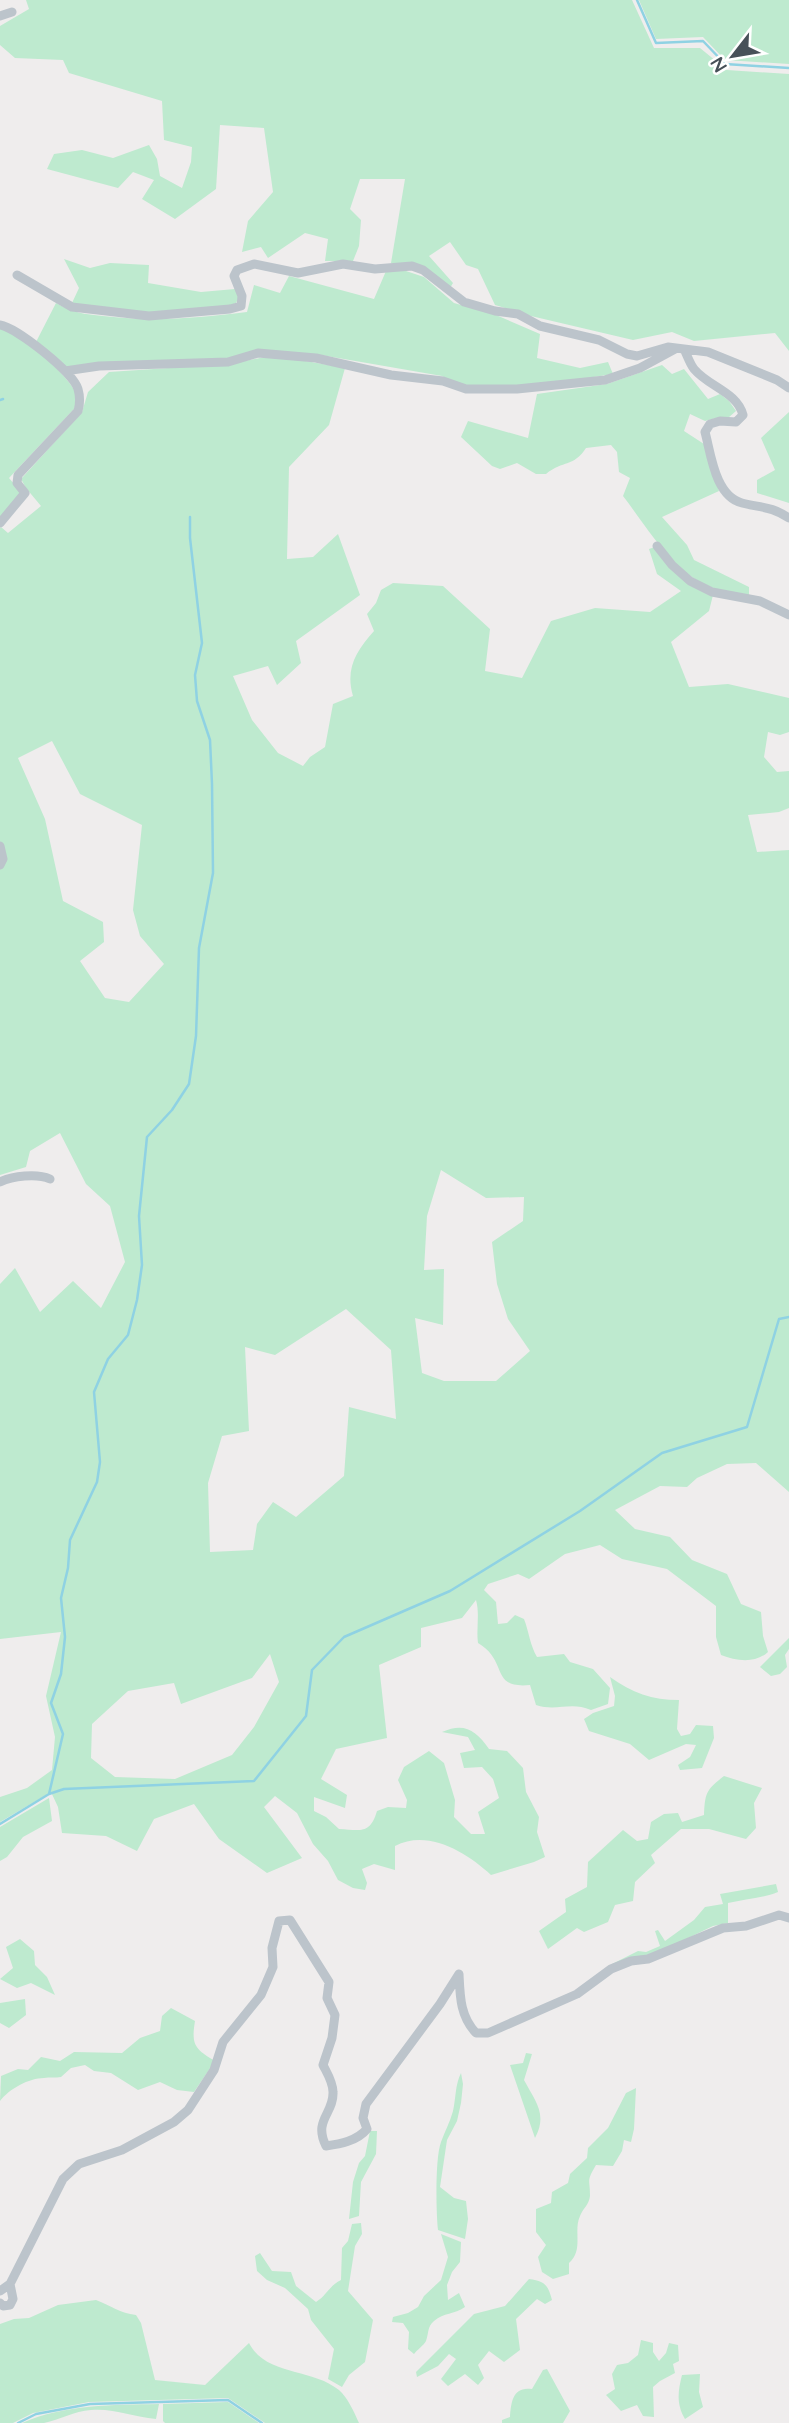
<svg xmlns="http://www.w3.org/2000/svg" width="789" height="2423" font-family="Quicksand,sans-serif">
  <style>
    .green { fill: #beeacf; fill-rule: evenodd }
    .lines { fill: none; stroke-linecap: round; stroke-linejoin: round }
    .stream { stroke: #8fd2e3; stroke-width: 2.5 }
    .street { stroke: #bcc4cb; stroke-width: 9 }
  </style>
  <rect width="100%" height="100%" fill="#efeded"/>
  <path class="green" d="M26,0H632L654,48H700L727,70L789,74V351L775,333L694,341L672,332L633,340L531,316L495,305L478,269L466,265L450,242L429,256L453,283L450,288L412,263H391L405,179H360L350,209L361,220L359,246L353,261H325L328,239L305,233L268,258L261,247L242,252L248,221L273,192L264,128L220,125L216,189L175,219L142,199L154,180L133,172L118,188L47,169L54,154L82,150L113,158L149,145L157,159L160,176L182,188L191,162L192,147L164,140L162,101L69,73L63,60L15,58L0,45V26L29,9Z
    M639,0H789V64L725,60L703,37L656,39Z
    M64,259L90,268L110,263L149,265L148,283L201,292L235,289L239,297L236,303L227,307L149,315L72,303L79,288Z
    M403,270L424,277L454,303L496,315L540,334L537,358L580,368L608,362L613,374L536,386L466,388L442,376L315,354L64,367L36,342L56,303C73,313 84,314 103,316C154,322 196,318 247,312L254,285L280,293L289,276L374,299L386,271Z
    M0,328C19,331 63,371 73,388C77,395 77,402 74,409L9,478L21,492L0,519Z
    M283,357L345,368L329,425L289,467L287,559L313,557L338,534L360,595L296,641L301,663L277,685L268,666L233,676L252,720L278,753L303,766L310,757L325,747L333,704L353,696C345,669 356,651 374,631L367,614L376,603L381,590L393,583L443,586L490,629L485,671L522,678L551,621L595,608L650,612L681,591L657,574L649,549L655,547L713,595L709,611L671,642L689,687L728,684L789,698V732L780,735L768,732L764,757L777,772L789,771V808L779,812L748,815L757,852L789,850V1492L756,1463L727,1464L697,1478L687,1487L660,1486L615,1510L635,1529L670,1537L692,1560L727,1574L741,1604L761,1612L763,1636L768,1652C755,1664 736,1661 721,1655L716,1637V1606L667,1569L622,1559L600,1545L565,1554L529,1579L518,1574L488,1584L484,1590L496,1602L498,1624L507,1623L515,1615L524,1619C529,1632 530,1645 537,1657L564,1654L570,1662L593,1669L610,1688L608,1704L591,1710C570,1701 557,1712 536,1705L530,1685C489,1689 509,1661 478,1643C476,1629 480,1614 476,1600L462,1618L421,1628V1647L379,1665L387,1738L336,1749L321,1779L347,1795L345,1808L314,1797V1811L326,1817L339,1829C360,1830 370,1835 377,1811L388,1807L406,1808L407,1800L398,1780L404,1767L429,1751L444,1763L455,1800L454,1817L471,1834H485L478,1812L499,1798L493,1779L482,1767L464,1768L460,1753L475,1750L468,1737L442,1732C464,1722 476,1730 489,1749L507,1751L523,1768L526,1792L539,1817L537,1832L545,1857L534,1862L491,1875C466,1852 428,1829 395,1846V1870L374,1864L362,1869L367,1883L365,1890L353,1888L338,1880L328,1861L313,1844L297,1813L275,1796L264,1807L302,1858L267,1873L219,1839L194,1804L154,1819L137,1851L106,1836L62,1833L58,1807L51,1792L0,1822V1797L27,1788L52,1770L55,1737L46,1696L61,1632L0,1639V1284L15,1268L40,1312L73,1281L101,1308L125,1262L110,1206L86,1184L60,1133L30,1151L26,1167L0,1175V528L1,527L8,533L41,506L26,488L21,479L82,412L88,392L109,372L228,364L260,358ZM52,741L80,794L142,825L133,910L140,936L164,964L129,1002L105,998L80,961L104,942L103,922L63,901L45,819L18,758ZM441,1170L486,1198L524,1197L523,1221L492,1242L497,1284L508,1319L530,1351L496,1381H444L422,1373L415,1318L443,1325L444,1269L424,1270L427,1216ZM346,1309L391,1350L396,1419L349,1407L344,1476L296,1517L273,1502L257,1524L253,1550L210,1552L208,1483L222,1436L249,1431L245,1347L275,1355ZM270,1654L279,1682L254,1727L232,1755L175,1779L115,1777L91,1758L92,1724L128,1691L174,1683L181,1704L252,1678Z
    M662,365L672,374L684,369L708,399L720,394L729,401L736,411L728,418H716L705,421L690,414L684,431L704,444L719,491L662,517L687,545L694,560L749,587V596C736,593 722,592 711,587C673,573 647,527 623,496L630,478L619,472L617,452L611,445L586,448C574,467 563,460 546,474H536L517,463L500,469L492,466L461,437L468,421L528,438L537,394L607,384Z
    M789,412V503L757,493V480L775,470L761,438Z
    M789,1638V1649L785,1655L787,1667L780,1674L771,1676L760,1667Z
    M610,1677C632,1693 652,1700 679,1700L677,1729L681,1736L690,1734L696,1725L713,1726L714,1738L702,1768L680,1770L678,1765L690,1757L696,1745L686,1744L649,1760L630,1744L589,1731L584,1719L593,1713L614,1706L615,1696Z
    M724,1776L762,1788L754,1803L756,1828L746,1839L709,1829H681L651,1855L655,1863L635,1882L633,1901L615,1905L608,1922L584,1932L577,1928L548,1949L539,1931L566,1912L565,1899L587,1887L588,1862L623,1830L637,1841L648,1839L651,1822L664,1814L678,1813L682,1822L704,1815C705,1793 706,1790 724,1776Z
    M49,1798L52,1821L23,1837L7,1857L0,1861V1827Z
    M776,1884L778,1892C763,1898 745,1899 728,1903V1923L713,1926L651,1956L610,1967L612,1964L638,1951L646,1952L660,1946L655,1931L658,1930L665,1941L694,1920L705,1907L723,1904L720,1894Z
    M20,1939L34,1951L35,1965L47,1977L55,1995L31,1983L17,1988L0,1979L13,1968L6,1947Z
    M25,1999L26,2015L9,2028L0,2023V2003Z
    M171,2008L195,2021C191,2045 195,2049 215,2061L194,2092L177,2090L160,2082L138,2090L111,2073L94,2071L85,2065L71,2068L61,2077C55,2078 50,2077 44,2078C29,2078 9,2089 0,2101L1,2076L18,2069L28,2070L41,2057L60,2061L74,2052L122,2053L140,2038L160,2031L162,2016Z
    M526,2053L532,2054L524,2080C535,2101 548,2114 535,2138L510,2065L523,2063Z
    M461,2073L463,2084L461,2103L457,2121L447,2140L440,2187L454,2198L466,2201L468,2219L465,2239L438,2230C436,2212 435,2158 441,2142C445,2131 450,2122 453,2111C456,2098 455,2085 461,2073Z
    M636,2088L634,2129L631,2142L624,2140L622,2151L613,2166L596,2165C586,2182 590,2178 590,2196C589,2205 583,2208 580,2216C573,2231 584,2250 569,2263V2274L553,2279L542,2272L538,2257L546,2245L536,2232V2209L551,2203L552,2192L568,2183L570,2174L587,2158L588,2148L608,2128L626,2093Z
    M370,2131H377L376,2154L361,2182L359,2216L349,2219L353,2182L359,2163L365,2156Z
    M361,2223L362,2234L355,2246L348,2291L373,2320L365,2362L349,2375L342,2387L328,2379L334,2349L311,2320L308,2309L285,2288L267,2280L257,2271L255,2256L260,2253L272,2271L291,2272L296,2286L316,2302C327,2295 329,2286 341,2280L342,2248L348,2241L352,2224Z
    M441,2234L461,2242L460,2262L452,2272L447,2285L448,2300L459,2293L465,2307C454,2315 444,2312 434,2321C427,2327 429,2333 426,2341C424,2345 417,2350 414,2354L408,2349L409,2332L403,2323L392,2322L393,2317L408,2313L418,2307L424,2296L441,2280L448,2257Z
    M529,2279C545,2281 548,2285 552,2300L545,2304L537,2299L516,2319L520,2350L504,2362L489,2351L478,2365L484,2378L478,2385L465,2374L448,2386L441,2379L456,2359L449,2354L438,2366L417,2377L416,2372L474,2314L505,2306Z
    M96,2300C111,2306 120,2313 136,2315L141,2323L155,2380L205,2385L249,2343C266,2376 313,2368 339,2390C348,2398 354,2412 359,2423H265L228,2398L89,2402L33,2413L13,2423H0V2324L14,2319L29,2318L58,2305Z
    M641,2340L653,2343V2352L659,2361L666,2353L669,2343L678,2345L679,2361L673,2364L675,2373L660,2381L653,2387L654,2417L643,2416L637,2405L621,2411L606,2395L615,2389L612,2374L617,2365L628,2363L638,2355Z
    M547,2369L570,2411L563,2423H502V2420L510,2417C511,2402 513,2386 532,2389L543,2370Z
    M700,2374L699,2392L703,2407L685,2419C676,2404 678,2391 682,2375Z
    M228,2402L259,2423H165L163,2421V2404Z
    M159,2404L156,2419C133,2417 114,2408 91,2410C74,2411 60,2420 44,2423C38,2423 29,2423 22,2423C65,2404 113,2405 159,2404Z"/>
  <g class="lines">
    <path class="stream" d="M637,0L656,43L703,41L725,64L789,68
      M0,400L3,399
      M49,1794L63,1734L51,1703L61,1674L65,1637L61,1598L68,1568L70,1540L97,1482L100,1462L94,1392L108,1359L128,1335L137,1300L142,1265L139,1216L147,1137L172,1110L189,1084L196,1036L199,948L213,873L212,784L210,740L197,701L195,675L202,643L190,538V517
      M0,1824L49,1794L64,1789L254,1781L306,1716L312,1670L344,1637L450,1591L580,1511L662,1453L747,1427L779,1319L789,1317
      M18,2423L36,2414L90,2404L228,2400L262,2423"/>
    <path class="street" d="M0,16L12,12
      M17,275L72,307L149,316L230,309L241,306L242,296L234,276L237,270L254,264L298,273L343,264L375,269L412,266L423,270L464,302L495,311L518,314L540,326L599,340L627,354L637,356L668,347L708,352L777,380L789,388
      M0,325C17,328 73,372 78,389C80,396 80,404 78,411L18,475L17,483L25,493L0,523
      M684,349C687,355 690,364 694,369C709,387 737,392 743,415L736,422L720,421L710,424L705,432C711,454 715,496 742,503C761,508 771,506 789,518
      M65,371L99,366L228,362L258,353L316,358L391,375L443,381L466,389H517L605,380L640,368L675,349
      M657,546L672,565L690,581L712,592L760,601L789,615
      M0,846L3,859L0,865
      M0,1182C12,1176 37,1173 50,1179
      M0,2291L10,2284L63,2179L79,2164L122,2150L174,2122L188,2110L214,2070L223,2042L261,1995L273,1967L272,1948L279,1921L290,1920L329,1982L327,1998L335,2015L332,2038L323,2065C327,2073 333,2082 333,2092C334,2114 313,2120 326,2146C340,2144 357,2141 367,2129L363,2118L366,2104L440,2004L459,1974C460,1996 460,2016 476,2033H488L577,1994L611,1969L631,1961L648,1959L723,1928L746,1926L779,1915L789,1918
      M0,2303L3,2306L10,2305L13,2299L10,2284"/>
  </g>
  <g transform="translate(733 56) rotate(239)" stroke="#ffffff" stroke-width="5" paint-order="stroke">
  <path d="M0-5L12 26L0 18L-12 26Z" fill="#475058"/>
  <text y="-10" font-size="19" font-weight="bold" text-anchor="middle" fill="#475058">N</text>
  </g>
</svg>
